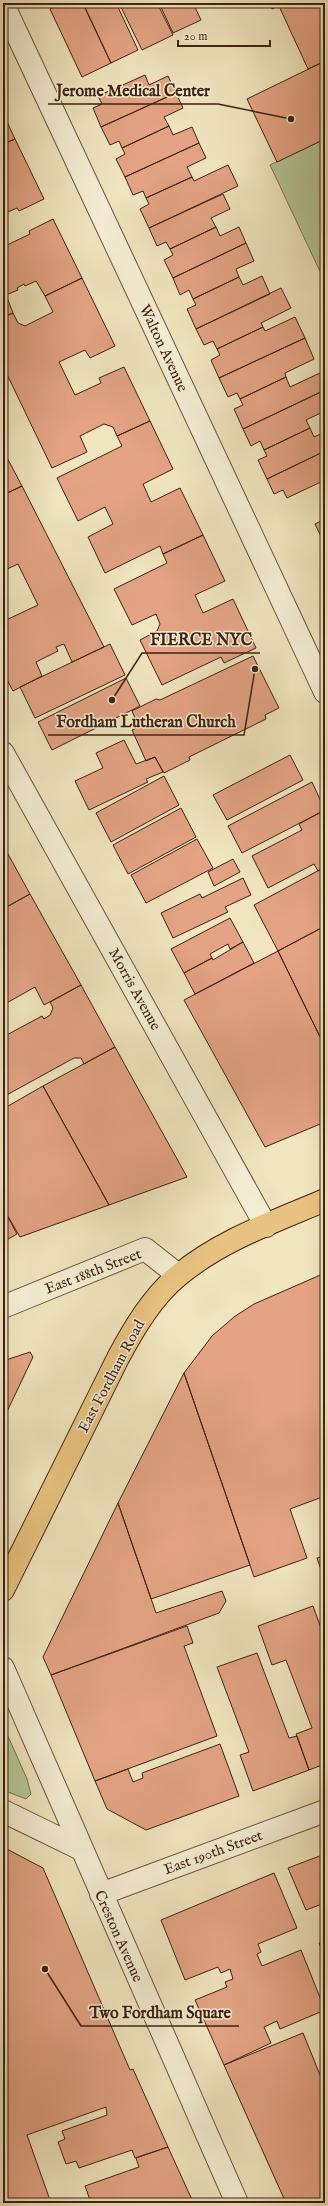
<svg xmlns="http://www.w3.org/2000/svg" width="328" height="2206" font-family="'IM FELL English',serif">
  <style>
    .green { fill: #b4c697; stroke: #787454 }
    .building { fill: #e3a384; stroke: #3d2212 }
    .lines { fill: none; stroke-linecap: round; stroke-linejoin: round }
    .minor-casing { stroke: #6a533d; stroke-width: 24 }
    .major-casing { stroke: #3d2212; stroke-width: 24 }
    .minor { stroke: #f5eed5; stroke-width: 22 }
    .major { stroke: #e8c280; stroke-width: 22 }
    .labels { text-anchor: middle; stroke-width: 3; stroke-linejoin: round; paint-order: stroke }
    .street-label { font-size: 15px; fill: #3d2212; stroke: #f5eed5 }
    .leader { fill: none; stroke: #3d2212; stroke-width: 1.5 }
    .callout-dot { fill: #3d2212; stroke: #f5eed5; stroke-width: 1.5 }
    .callout-label { font-size: 16px; text-anchor: middle; font-weight: bold; fill: #3d2212; stroke: #f5eed5; stroke-width: 3; stroke-linejoin: round; paint-order: stroke }
  </style>
  <rect width="100%" height="100%" fill="#f0e5bf"/>
  <filter id="stains"><feTurbulence type="fractalNoise" baseFrequency=".005" numOctaves="4"/><feColorMatrix values="0 0 0 0 .2 0 0 0 0 .09 0 0 0 0 .02 0 0 0 .5 -.17"/></filter>
  <radialGradient id="worn" r=".72"><stop offset=".6" stop-color="#630" stop-opacity="0"/><stop offset="1" stop-color="#630" stop-opacity=".3"/></radialGradient>
  <path class="green" d="M325,139V282L270,165Z
    M3,1725L27,1779L31,1794L26,1799L3,1790Z"/>
  <path class="building" d="M62,3H83L111,63L82,77L50,9Z
    M86,3H116L138,50L111,63L83,4Z
    M119,3H157L173,35L142,50Z
    M159,3H193L201,20L173,33Z
    M270,3H285L272,9Z
    M285,3H325V61L308,69L279,6Z
    M325,61V139L277,162L247,99Z
    M145,75L149,85L168,76L176,93L101,127L93,108L102,104L98,96Z
    M176,93L183,108L164,117L169,126L122,148L119,141L110,145L101,127Z
    M3,113L15,139L3,144Z
    M169,126L173,135L192,127L199,143L125,177L116,159L125,154L122,148Z
    M15,139L44,199L19,211L17,208L3,214V144Z
    M199,143L206,158L187,167L192,177L146,198L143,191L133,195L125,177Z
    M228,165L238,186L149,228L140,209L149,204L146,198L192,177L194,181Z
    M223,194L230,209L211,218L216,227L170,249L166,242L157,246L149,228Z
    M53,219L82,278L45,296L36,281L25,286L24,284L17,288L18,290L6,295L13,313L3,317V247L30,234L29,231Z
    M216,227L220,236L239,227L246,243L173,278L164,260L173,255L170,249Z
    M246,243L254,261L236,269L239,277L193,299L189,290L180,295L173,278Z
    M262,276L270,294L196,329L187,309L196,305L193,299L239,277L243,285Z
    M82,278L115,346L90,358L85,350L59,362L75,395L101,383L99,378L124,367L150,421L117,436L113,427L104,424L80,436L87,452L52,468L3,366V317L13,313L18,323L25,326L53,312L45,296Z
    M281,288L291,308L261,323L263,327L217,349L213,341L204,345L196,329Z
    M295,317L305,338L219,378L211,360L220,355L217,349L263,327L265,331Z
    M305,338L314,359L285,373L286,377L240,399L237,393L228,397L219,378Z
    M320,373L325,384V390L243,429L234,409L243,405L240,399L286,377L290,387Z
    M325,390V411L306,420L310,428L264,450L260,441L251,446L243,429Z
    M150,421L173,469L143,484L151,502L180,488L203,535L163,554L160,546L105,573L88,537L113,524L105,507L78,521L57,478L122,446L117,436Z
    M310,428L314,437L325,432V451L267,479L258,460L267,456L264,450Z
    M3,450L22,486L3,495Z
    M325,451V480L287,498L283,490L274,494L267,479Z
    M22,486L104,647L72,662L64,644L56,647L58,651L36,662L42,676L13,691L3,672V618L4,621L38,605L18,564L3,571V495Z
    M325,519V545L315,524Z
    M203,535L225,581L195,595L203,613L233,599L256,648L224,663L221,657L162,685L140,640L157,631L160,624L156,614L132,625L114,589L167,563L163,554Z
    M110,644L125,675L35,718L20,687Z
    M253,656L279,708L265,715L266,719L189,757L190,760L164,773L155,757L146,761L132,730L139,727L132,711L156,699L160,700Z
    M126,678L140,706L52,750L38,722Z
    M124,740L136,764L155,757L163,772L146,779L148,782L89,810L75,781L103,768L96,753Z
    M290,755L303,780L227,820L213,795Z
    M164,776L179,805L111,842L96,813Z
    M312,782L325,810L242,853L228,826Z
    M181,808L196,837L128,874L113,845Z
    M325,810V867L318,871L314,864L268,888L252,856L302,830L299,824Z
    M197,839L213,868L146,903L131,875Z
    M3,845L30,894L3,909Z
    M233,859L240,872L214,886L208,872Z
    M325,867V926L278,951L254,905Z
    M243,878L251,895L225,907L228,912L173,938L161,913L200,894L202,898Z
    M30,894L81,985L44,1005L35,987L3,1005V909Z
    M230,918L243,942L230,949L228,944L210,954L212,958L184,973L171,949Z
    M325,926V1047L278,951Z
    M243,942L254,963L195,994L184,973L212,958L213,960Z
    M278,951L325,1047V1122L265,1147L184,1000Z
    M81,985L115,1047L84,1064L81,1058H74L3,1097V1037L42,1016L44,1019L50,1015L53,1008L50,1002Z
    M115,1047L187,1177L109,1205L43,1086Z
    M43,1086L109,1205L20,1237L3,1208V1109Z
    M3,1208L17,1234L3,1242Z
    M325,1273V1496L290,1509L307,1558L254,1577L184,1373L212,1336L234,1317L254,1304Z
    M30,1352L33,1357L3,1420V1361Z
    M184,1373L250,1565L151,1599L118,1503Z
    M118,1503L156,1613L222,1591L226,1601L219,1613L51,1675L43,1657Z
    M325,1556V1581L317,1558Z
    M313,1606L325,1639V1764L309,1770L296,1734L312,1728L286,1660L272,1665L258,1626Z
    M187,1626L193,1643L184,1646L217,1736L95,1781L51,1675Z
    M257,1653L289,1738L297,1736L309,1770L253,1791L240,1755L249,1752L217,1667Z
    M220,1744L239,1796L146,1830L107,1809L95,1781L128,1769L133,1782L143,1778L142,1773Z
    M3,1847L43,1868L130,2070L133,2069L168,2147L135,2158L132,2150L79,2168L76,2161L66,2164L58,2142L65,2139L62,2131L107,2115L106,2107L27,2135L51,2203H3Z
    M325,1854V1903L306,1910L288,1868Z
    M274,1873L297,1928L258,1944L261,1952L257,1954L262,1966L301,1950L325,2010L280,2029L277,2021L264,2027L271,2043L224,2065L195,2000L227,1987L225,1982L233,1979L230,1969L221,1973L218,1967L185,1980L161,1920Z
    M325,1941V1957L319,1943Z
    M303,2033L320,2075L325,2073V2203H286L224,2065Z
    M168,2147L193,2202L91,2203L85,2186L139,2167L136,2158Z"/>
  <g class="lines">
    <defs>
      <path id="minor" d="M3,4L325,692
        M3,753L266,1226
        M3,1307L145,1249L178,1275
        M3,1668L237,2203
        M3,1811L81,1849
        M101,1894L325,1811"/>
      <path id="major" d="M3,1590L118,1358C134,1328 153,1296 179,1275C221,1240 276,1221 325,1200"/>
    </defs>
    <use href="#minor" class="minor-casing"/>
    <use href="#major" class="major-casing"/>
    <use href="#minor" class="minor"/>
    <use href="#major" class="major"/>
  </g>
  <g class="labels">
    <g class="street-label">
      <text transform="translate(164 348) rotate(65)" y="5">Walton Avenue</text>
      <text transform="translate(135 989) rotate(61)" y="5">Morris Avenue</text>
      <text transform="translate(93 1271) rotate(-21)" y="5">East 188th Street</text>
      <text transform="translate(111 1376) rotate(-62)" y="5">East Fordham Road</text>
      <text transform="translate(213 1852) rotate(-20)" y="5">East 190th Street</text>
      <text transform="translate(119 1936) rotate(66)" y="5">Creston Avenue</text>
    </g>
  </g>
  <path class="leader" d="M291 119L218 104H48M112 700L142 653H260M255 669L244 735H48M45 1969L81 2026H239"/>
  <g class="callout-dot">
    <circle cx="291" cy="119" r="4"/>
    <circle cx="112" cy="700" r="4"/>
    <circle cx="255" cy="669" r="4"/>
    <circle cx="45" cy="1969" r="4"/>
  </g>
  <g class="callout-label">
    <text x="133" y="96">Jerome Medical Center</text>
    <text x="201" y="645">FIERCE NYC</text>
    <text x="146" y="727">Fordham Lutheran Church</text>
    <text x="160" y="2018">Two Fordham Square</text>
  </g>
  <rect width="328" height="2206" fill="none" stroke="#f0e5bf" stroke-width="16"/>
  <rect x="4" y="4" width="320" height="2198" fill="none" stroke="#3d2212" stroke-width="2"/>
  <rect x="8" y="8" width="312" height="2190" fill="none" stroke="#3d2212"/>
  <path d="M178 40v6h92v-6" fill="none" stroke="#3d2212" stroke-width="2"/>
  <text x="184" y="40" font-size="12" fill="#3d2212" stroke="#f5eed5" stroke-width="3" paint-order="stroke">20 m</text>
  <rect width="100%" height="100%" filter="url(#stains)"/>
  <rect width="100%" height="100%" fill="url(#worn)"/>
</svg>
